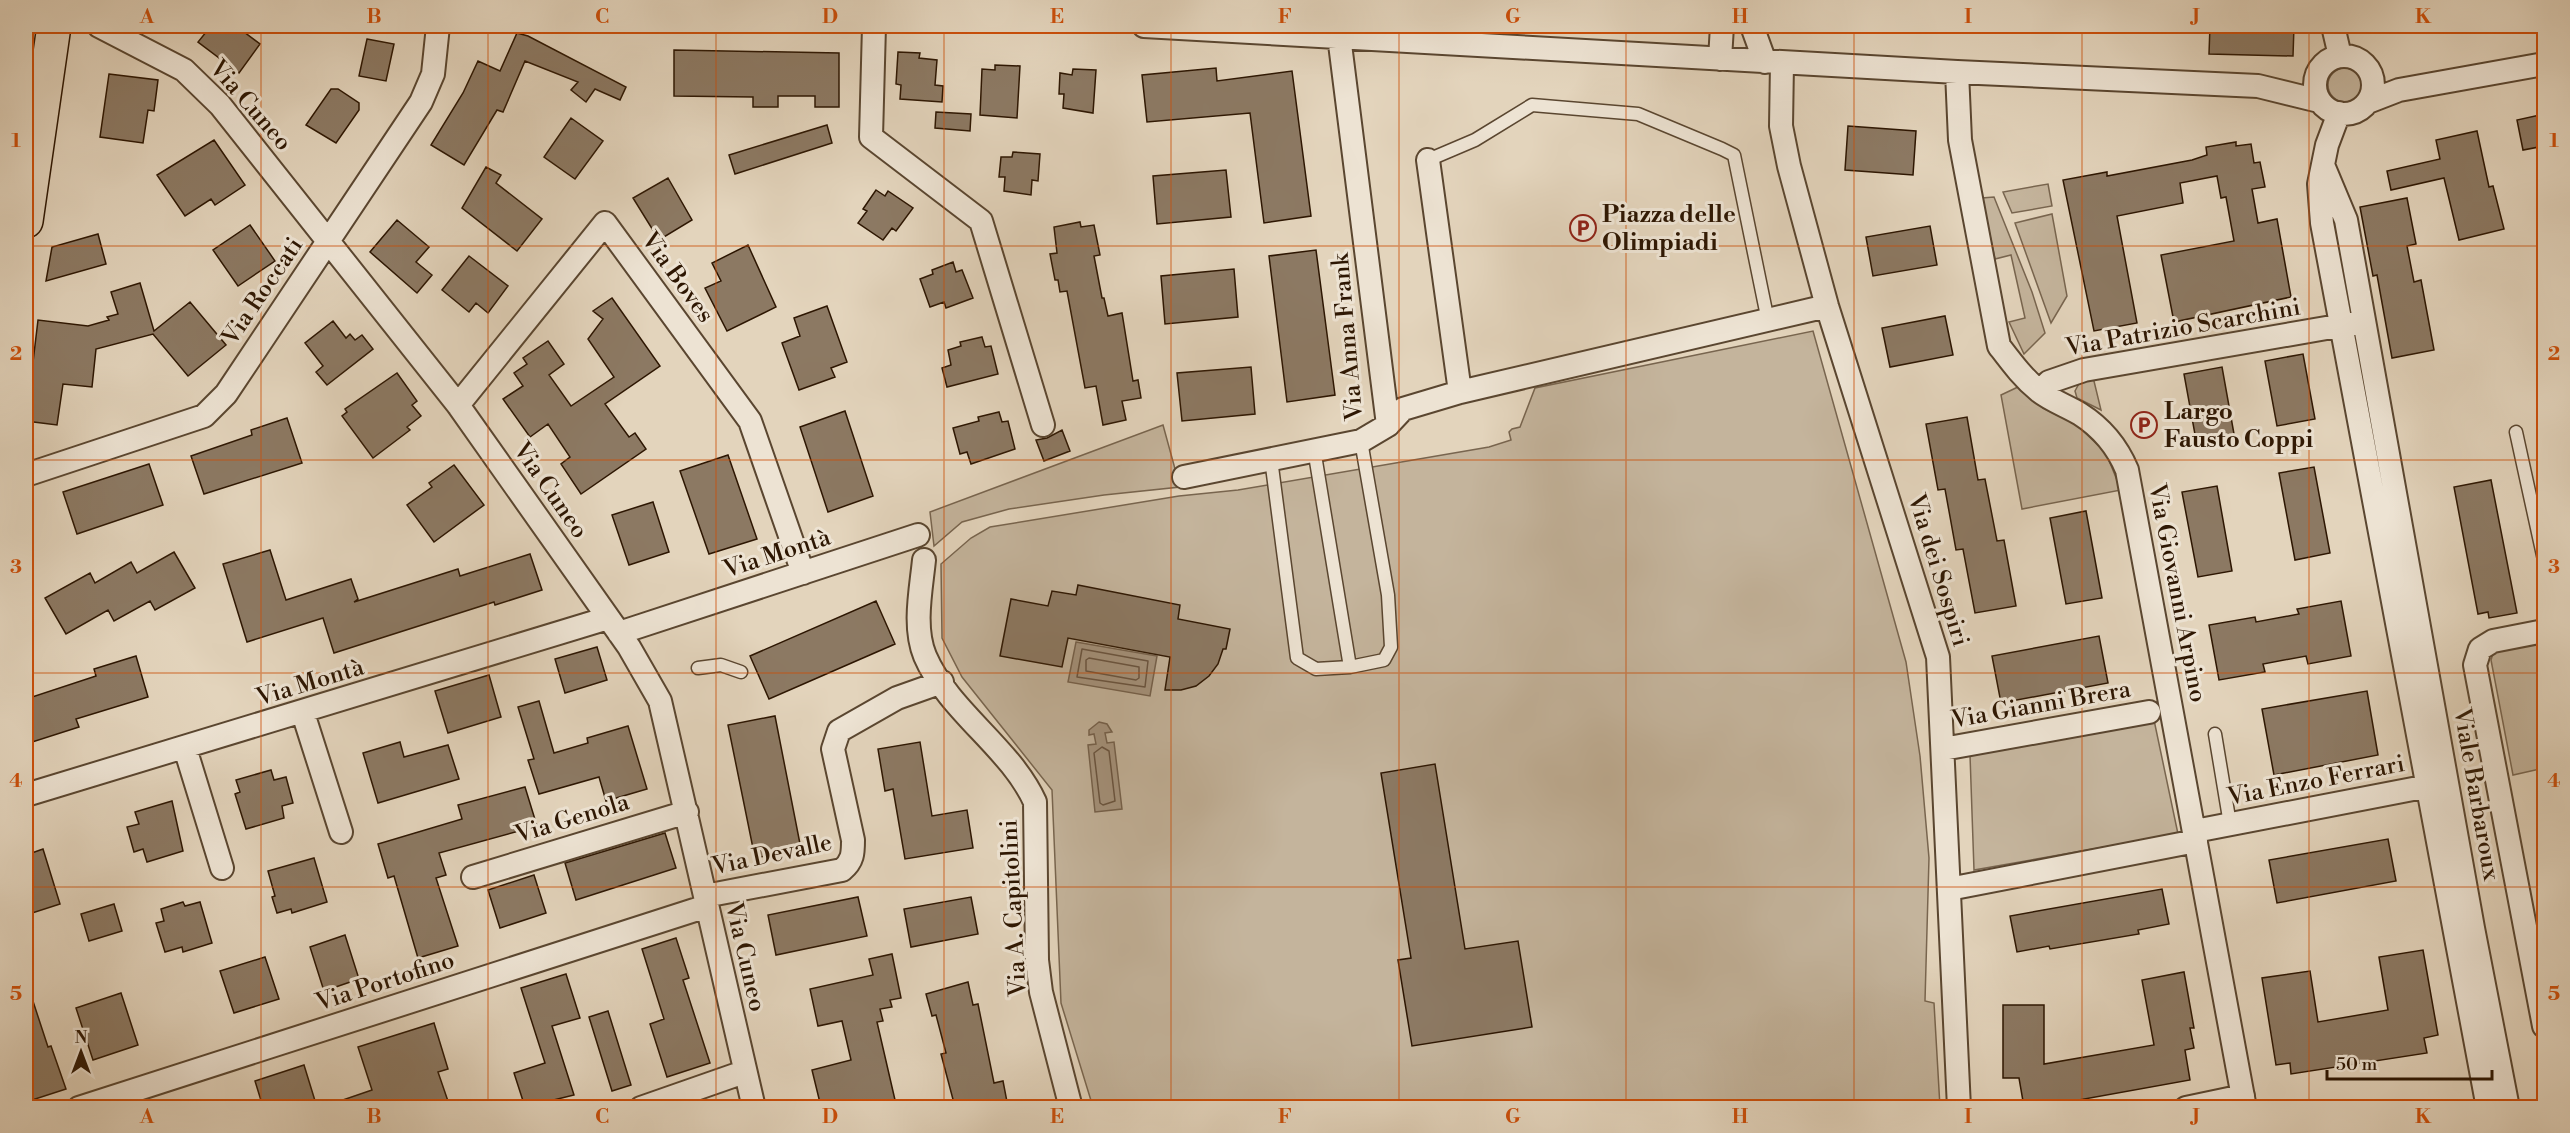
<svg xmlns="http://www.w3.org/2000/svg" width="2570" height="1133" font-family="'Libre Bodoni',serif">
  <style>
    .green { fill: #c4b49c; stroke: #78654f; stroke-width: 1.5 }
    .water { fill: #a5937d; stroke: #75614c; stroke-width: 1.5 }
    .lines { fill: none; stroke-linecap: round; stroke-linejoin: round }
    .shore { stroke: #695440; stroke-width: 1.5 }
    .stream { stroke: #75614c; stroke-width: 7 }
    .building { fill: #8c7963; stroke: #2d1602; stroke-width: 1.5 }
    .lane-casing { stroke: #5a4630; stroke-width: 15 }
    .street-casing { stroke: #5a4630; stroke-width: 26 }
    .primary-casing { stroke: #2d1602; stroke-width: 36 }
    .lane { stroke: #ede3d3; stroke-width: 12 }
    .street { stroke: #ede3d3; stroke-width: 22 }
    .primary { stroke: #e3d4bc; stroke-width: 33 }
    .grid { fill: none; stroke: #cc4f0a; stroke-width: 1.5; stroke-opacity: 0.55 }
    .labels { text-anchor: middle; stroke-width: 6; stroke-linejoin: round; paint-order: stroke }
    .street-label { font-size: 24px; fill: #2d1602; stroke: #ede3d3 }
    .poi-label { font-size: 24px; font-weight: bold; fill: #2d1602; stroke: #ede3d3; text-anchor: start }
    .neatline { fill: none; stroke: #cc4f0a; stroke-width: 2 }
    .grid-label { font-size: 20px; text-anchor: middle; font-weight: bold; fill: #cc4f0a }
  </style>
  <rect width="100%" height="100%" fill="#e3d4bc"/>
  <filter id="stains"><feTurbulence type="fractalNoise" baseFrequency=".00333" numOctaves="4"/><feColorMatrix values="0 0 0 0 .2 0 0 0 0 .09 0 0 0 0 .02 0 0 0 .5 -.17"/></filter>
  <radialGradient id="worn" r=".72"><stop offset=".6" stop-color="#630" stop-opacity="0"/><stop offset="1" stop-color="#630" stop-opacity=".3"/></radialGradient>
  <path class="green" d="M2328 85a17 17 0 1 1 34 0a17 17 0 1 1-34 0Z
    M2048,184L2052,206L2012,213L2003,192Z
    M1994,197L2032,292L2045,333L2024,354L2009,322L2025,318L2011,255L1995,259L1982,198Z
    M2052,214L2067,296L2051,323L2015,223Z
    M1813,331L1906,662L1920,756L1929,858L1925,1001L1934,1003L1940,1107H1093L1061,1003L1052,790L962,677L942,638L941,564L971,538L990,527L1179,496L1238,490L1489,447L1511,440L1509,432L1512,429L1520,427L1535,388Z
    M2093,377L2101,410L2077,398L2075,391L2081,380Z
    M2018,387L2043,408L2076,424L2106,453L2121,490L2022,509L2001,395Z
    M1163,425L1180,487L1104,495L1009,509L962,522L934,546L930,512Z
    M2544,640V768L2513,775L2491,660L2494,650Z
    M2154,720L2178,834L1974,870L1970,755Z"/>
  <path class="water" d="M1076,642L1157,656L1150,696L1068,682Z
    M1099,722L1107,724L1112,732L1105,733L1107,743L1114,742L1122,809L1095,812L1088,745L1096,744L1094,734L1089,735V730Z"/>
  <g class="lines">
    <path class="shore" d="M1082,649L1148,661L1145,687L1077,677Z
      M1089,658L1139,667V678L1136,680L1086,671V660Z
      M1102,747L1109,751L1115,801L1103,805L1100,803L1094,753Z"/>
    <path class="stream" d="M304,26L323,28L422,27"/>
  </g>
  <path class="building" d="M211,26H236L260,44L239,73L198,42Z
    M2210,26H2294L2293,56L2209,54Z
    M517,33L528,36L626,87L620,100L595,89L586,102L571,90L578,82L525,61L503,112L497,110L464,165L431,145L463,93L478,61L500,71Z
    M367,39L394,44L386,81L359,76Z
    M674,50L839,53V107H815V96H778V107H753V97L674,96Z
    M898,52L920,53L919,58L937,60L935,85L943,86L942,102L900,99L901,85L896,84Z
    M995,65L1020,66L1017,118L980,115L982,69L995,70Z
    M1216,68L1217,81L1292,71L1311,216L1264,223L1250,113L1147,122L1142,75Z
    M1073,69L1096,70L1093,113L1063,108L1064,94H1059L1060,73L1072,75Z
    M109,74L158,80L154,111L148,110L143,143L100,137Z
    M331,89H338L359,103V110L336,143L306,125Z
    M936,112L971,114L970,131L935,128Z
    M2544,114V146L2523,150L2517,120Z
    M571,118L603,141L575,179L544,157Z
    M827,125L832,143L735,174L729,155Z
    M1848,126L1916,131L1913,175L1845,170Z
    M2477,131L2489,187L2493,186L2504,229L2459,240L2444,178L2391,190L2387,171L2440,159L2436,140Z
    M214,140L245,185L215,205L211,199L185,216L157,175Z
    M2236,142V146L2251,144L2254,163L2260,162L2265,187L2252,189L2258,223L2277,219L2291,297L2174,322L2161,255L2234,241L2226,197L2221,198L2217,176L2180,183L2183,203L2117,216L2137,323L2094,331L2063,180L2107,172V176L2192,160L2207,155L2206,147Z
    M1013,152L1040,154L1038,181L1032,180L1031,195L1004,191L1005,177H999L1001,157H1012Z
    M486,167L501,175L496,183L542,219L517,251L462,208Z
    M1226,170L1231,217L1157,224L1153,176Z
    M668,178L692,220L659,240L633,198Z
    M876,190L885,196L888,191L913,208L896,231L892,228L883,240L858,223L867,211L863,209Z
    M2407,198L2416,244L2407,246L2414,282L2421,280L2434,350L2392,358L2377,275L2373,276L2360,207Z
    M397,220L429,247L416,262L432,275L417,293L370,252Z
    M1080,222L1081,227L1094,225L1100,255L1094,256L1102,298H1104L1108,316L1122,313L1133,381L1138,380L1141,398L1122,401L1126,420L1103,425L1096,386L1085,388L1067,291L1060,292L1058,280H1055L1050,254L1057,253L1054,227Z
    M250,225L275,261L238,286L213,250Z
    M1930,226L1937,265L1873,276L1866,237Z
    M98,234L106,264L46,281L52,247Z
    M748,245L776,307L727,331L705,288L721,281L712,263Z
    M1316,250L1335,395L1287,402L1269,256Z
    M469,256L508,286L488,313L476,303L469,312L442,290Z
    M953,262L956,272L962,270L973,298L946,308L944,302L930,307L920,279L933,274L932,270Z
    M1234,269L1238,317L1165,324L1161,276Z
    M140,283L154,331L190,302L226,345L188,376L153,334L96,349L92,387L63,384L57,425L26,421L38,320L88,326L109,320L107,317L118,314L111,292Z
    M612,298L660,366L605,404L629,437L635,433L646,449L581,494L561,464L570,457L548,424L530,437L503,399L523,386L514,373L527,364L523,358L548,341L564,364L549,375L571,406L614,377L588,339L603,319L593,311Z
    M827,306L847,362L831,368L835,377L799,390L782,343L800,336L794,318Z
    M1945,316L1953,355L1890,367L1882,328Z
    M333,321L346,338L350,334L355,340L362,335L373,349L327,385L316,372L323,366L305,343Z
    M982,337L985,347L991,346L998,374L947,387L942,368L951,365L948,350L961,346L960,342Z
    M2303,354L2315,419L2277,426L2265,361Z
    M1251,367L1255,414L1182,421L1177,373Z
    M2222,367L2234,434L2196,440L2184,374Z
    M397,373L417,401L412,405L421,416L407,427L410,430L373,458L342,416L347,412L345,409Z
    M845,411L873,496L828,512L800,427Z
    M999,412L1002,422L1008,421L1015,449L971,464L967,452L960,454L953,428L979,421L978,417Z
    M1967,417L1978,480L1985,479L1997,541L2004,540L2016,606L1975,613L1963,549L1956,550L1945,489L1938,490L1926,424Z
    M287,418L302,463L204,494L191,456L252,435L251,430Z
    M1062,430L1070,451L1044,461L1036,440L1047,438Z
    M728,455L757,539L709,554L680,471Z
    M149,464L163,505L77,534L63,492Z
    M454,465L484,505L434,542L407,505L432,487L429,483Z
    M2314,467L2330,553L2295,560L2279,473Z
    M2491,480L2517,613L2489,618L2488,612L2478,614L2454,487Z
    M2217,486L2232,571L2198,577L2182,492Z
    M653,502L669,552L629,565L612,515Z
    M2086,511L2102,598L2066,604L2050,518Z
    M270,550L286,600L351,579L358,599L354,602L458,569L460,576L530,554L542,590L495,605L494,602L334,653L323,618L247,642L223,564Z
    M174,552L195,588L155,610L150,601L114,621L108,610L66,634L45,598L90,573L95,583L131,562L137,573Z
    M1078,585L1180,605L1178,619L1230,629L1226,649H1223L1218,664L1209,676L1196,686L1181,690H1165L1170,657L1068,638L1062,667L1000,656L1011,599L1048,606L1052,591L1076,595Z
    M876,601L895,644L769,699L750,656Z
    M2341,601L2351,656L2308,664L2306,656L2263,664L2265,672L2219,680L2209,625L2255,617L2256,622L2299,614L2297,609Z
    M2099,636L2108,683L2001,703L1992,656Z
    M597,647L607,680L565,693L555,659Z
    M136,656L148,697L76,719L79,727L26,744V699L96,676L94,669Z
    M489,675L501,717L448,733L435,691Z
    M2367,691L2378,755L2274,775L2262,709Z
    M539,701L554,753L588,743L587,738L628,726L647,789L606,801L599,777L539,794L528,760L534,759L518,707Z
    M775,716L801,849L755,858L728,725Z
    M400,742L404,757L448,745L459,779L378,803L363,753Z
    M920,742L932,816L967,810L973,848L905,859L893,789L885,791L878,749Z
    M1435,764L1465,949L1518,941L1532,1027L1412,1046L1398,960L1411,958L1381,773Z
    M271,770L274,780L286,777L293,803L282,806L284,818L246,829L235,794L240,792L236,780Z
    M525,787L537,826L439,853L446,875L436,878L458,946L418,958L394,876L388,878L378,844L462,819L458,805Z
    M172,801L183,851L147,862L143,849L134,852L127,827L139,824L135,812Z
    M665,833L676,868L576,900L565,863Z
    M2388,839L2396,881L2277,903L2269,860Z
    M43,849L60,904L26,915V855Z
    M314,858L327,902L292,913L291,909L277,913L272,897L275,896L268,871Z
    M534,875L546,913L500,928L488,890Z
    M2162,889L2169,924L2138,930L2139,934L2050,949L2049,946L2017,952L2010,916Z
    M858,897L867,936L776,955L768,915Z
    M971,897L978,934L911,947L904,909Z
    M183,902L185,906L200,902L212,943L183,952L182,947L165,952L156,923L164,921L161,909Z
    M114,904L122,931L89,941L81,914Z
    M345,935L359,979L324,991L310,947Z
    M676,938L689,978L683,980L710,1063L667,1077L650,1024L664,1019L642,949Z
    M2423,950L2438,1035L2424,1038L2427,1053L2291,1074L2290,1063L2276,1065L2262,978L2310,971L2318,1022L2388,1010L2379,957Z
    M892,954L901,998L890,1000L892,1007L880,1009L883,1021L877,1022L895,1100L861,1107H821L812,1070L851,1060L842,1021L818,1026L810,989L873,975L869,959Z
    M265,957L279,999L234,1013L220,971Z
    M2184,972L2194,1028H2190L2194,1048L2185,1050L2190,1080L2040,1107H2024L2019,1078H2003V1005H2044V1064L2154,1045L2142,980Z
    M566,974L580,1018L552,1026L574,1095L525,1107L514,1073L545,1063L521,988Z
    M968,982L973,1005L978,1004L994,1083L1003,1081L1008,1107H955L941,1054L946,1053L936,1015L932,1016L926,994Z
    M26,989H29L48,1047L51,1046L66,1089L26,1102Z
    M121,993L138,1045L93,1060L76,1008Z
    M608,1011L631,1085L612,1091L589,1017Z
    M434,1023L448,1069L438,1072L450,1107H331V1104L372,1090L358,1047Z
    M304,1065L316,1104L303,1107H263L255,1081Z"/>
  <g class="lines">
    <defs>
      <path id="lane" d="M1428,160L1475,140L1532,105L1638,114L1722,149L1734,155L1768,321
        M2516,432L2544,560
        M1271,459L1297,658L1316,669L1350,667L1314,449
        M1350,667L1384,660L1391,647L1388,595L1361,441
        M698,668L721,665L741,672
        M2215,734L2230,824"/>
      <path id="street" d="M99,26L184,70L220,105L458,405L629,647L660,701L754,1108
        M874,26L871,137L981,221L1043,425
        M1144,26L1957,72L2258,86L2319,101
        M1752,26L1765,62
        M2333,26L2340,56
        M2315 85a29 29 0 1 1 58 0a29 29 0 1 1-58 0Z
        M1720,59L1722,26
        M1782,63L1781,126L1789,166L1827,306L1938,657L1959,1108
        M1957,72L1960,140L1999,346C2012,363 2023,378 2039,391C2052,401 2067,406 2080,414C2102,428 2117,446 2127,470L2245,1108
        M2368,102L2399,90L2544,64
        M2339,113L2327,145L2319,184L2322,223C2375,518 2435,812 2488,1108
        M2323,165L2346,220L2473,928L2508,1108
        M2040,391L2049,382L2084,370L2355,323
        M1460,392L1827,306
        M458,405L605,223L750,421L803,573
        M1388,425L1403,409L1460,392L1428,160
        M26,475L204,416L226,394L421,102L433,74L438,26
        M1184,477L1361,441L1388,425L1339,36
        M924,560C921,590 913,627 925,656C949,712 1010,747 1035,802L1037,960L1041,992L1071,1108
        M2544,631L2493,641L2480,649L2475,665L2544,1026
        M619,633L918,535
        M303,713L341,832
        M185,748L222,868
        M1943,749L2149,712
        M26,795L608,618
        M2195,831L2444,783
        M473,877L687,812
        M1949,889L2196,841
        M705,896L842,870C853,861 853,853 853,840L833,749L839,731L897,698L942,682
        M79,1108L707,906
        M641,1108L744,1072
        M2186,1108L2243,1096"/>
      <path id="primary" d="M26,221L54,26"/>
    </defs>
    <use href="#lane" class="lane-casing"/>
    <use href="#street" class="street-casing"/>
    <use href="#primary" class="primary-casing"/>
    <use href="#lane" class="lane"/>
    <use href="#street" class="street"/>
    <use href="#primary" class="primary"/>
  </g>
  <path class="grid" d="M261,26V1108M488,26V1108M716,26V1108M944,26V1108M1171,26V1108M1399,26V1108M1626,26V1108M1854,26V1108M2082,26V1108M2309,26V1108M26,246H2544M26,460H2544M26,673H2544M26,887H2544"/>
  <defs>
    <symbol id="parking-ring" viewBox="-11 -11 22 22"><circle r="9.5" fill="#ede3d3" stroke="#8f2418" stroke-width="1.5"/><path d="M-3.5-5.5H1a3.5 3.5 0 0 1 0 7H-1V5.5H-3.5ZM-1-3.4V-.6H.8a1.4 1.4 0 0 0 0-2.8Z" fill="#8f2418"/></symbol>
  </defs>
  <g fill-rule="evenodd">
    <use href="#parking-ring" x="1568" y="213" width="30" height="30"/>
    <use href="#parking-ring" x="2129" y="410" width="30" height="30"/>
  </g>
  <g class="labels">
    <g class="street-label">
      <text transform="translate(251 105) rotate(49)" y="8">Via Cuneo</text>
      <text transform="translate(678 277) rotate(54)" y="8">Via Boves</text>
      <text transform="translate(262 291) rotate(-56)" y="8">Via Roccati</text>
      <text transform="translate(2183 327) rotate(-10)" y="8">Via Patrizio Scarchini</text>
      <text transform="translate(1347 337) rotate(-95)" y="8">Via Anna Frank</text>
      <text transform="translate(551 490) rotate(55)" y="8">Via Cuneo</text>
      <text transform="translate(777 553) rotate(-18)" y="8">Via Montà</text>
      <text transform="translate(1939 570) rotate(73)" y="8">Via dei Sospiri</text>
      <text transform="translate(2178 593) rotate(79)" y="8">Via Giovanni Arpino</text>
      <text transform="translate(310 682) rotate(-17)" y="8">Via Montà</text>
      <text transform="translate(2041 704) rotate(-10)" y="8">Via Gianni Brera</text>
      <text transform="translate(2316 780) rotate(-11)" y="8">Via Enzo Ferrari</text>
      <text transform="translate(2477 794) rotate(80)" y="8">Viale Barbaroux</text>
      <text transform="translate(572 818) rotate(-17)" y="8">Via Genola</text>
      <text transform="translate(772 854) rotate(-12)" y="8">Via Devalle</text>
      <text transform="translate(1013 908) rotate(-93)" y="8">Via A. Capitolini</text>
      <text transform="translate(746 957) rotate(77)" y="8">Via Cuneo</text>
      <text transform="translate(385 981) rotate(-18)" y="8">Via Portofino</text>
    </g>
    <g class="poi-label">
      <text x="1602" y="222">Piazza delle<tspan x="1602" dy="28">Olimpiadi</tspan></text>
      <text x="2164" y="419">Largo<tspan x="2164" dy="28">Fausto Coppi</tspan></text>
    </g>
  </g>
  <rect width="2570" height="1133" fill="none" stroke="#e3d4bc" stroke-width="66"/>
  <g transform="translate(81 1052)" stroke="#ede3d3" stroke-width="4.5" paint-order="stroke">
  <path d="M0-4.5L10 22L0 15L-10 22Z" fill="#2d1602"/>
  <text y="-9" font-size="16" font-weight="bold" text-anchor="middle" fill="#2d1602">N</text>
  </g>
  <path d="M2327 1070v9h165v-9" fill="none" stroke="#2d1602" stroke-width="3"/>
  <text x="2336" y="1070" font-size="18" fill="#2d1602" stroke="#ede3d3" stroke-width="4.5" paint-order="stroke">50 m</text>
  <rect x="33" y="33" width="2504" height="1067" class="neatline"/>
  <g class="grid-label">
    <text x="147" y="23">A</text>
    <text x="374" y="23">B</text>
    <text x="602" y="23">C</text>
    <text x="830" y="23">D</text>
    <text x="1057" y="23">E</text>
    <text x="1285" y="23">F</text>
    <text x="1513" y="23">G</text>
    <text x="1740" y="23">H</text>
    <text x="1968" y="23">I</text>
    <text x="2196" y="23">J</text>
    <text x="2423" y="23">K</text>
    <text x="16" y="147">1</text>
    <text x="2554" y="147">1</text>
    <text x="16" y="360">2</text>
    <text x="2554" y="360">2</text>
    <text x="16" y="573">3</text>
    <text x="2554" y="573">3</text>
    <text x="16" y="787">4</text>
    <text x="2554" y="787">4</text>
    <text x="16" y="1000">5</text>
    <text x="2554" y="1000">5</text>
    <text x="147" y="1123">A</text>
    <text x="374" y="1123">B</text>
    <text x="602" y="1123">C</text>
    <text x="830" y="1123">D</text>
    <text x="1057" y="1123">E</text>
    <text x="1285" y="1123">F</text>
    <text x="1513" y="1123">G</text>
    <text x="1740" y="1123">H</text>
    <text x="1968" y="1123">I</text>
    <text x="2196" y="1123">J</text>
    <text x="2423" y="1123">K</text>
  </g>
  <rect width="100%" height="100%" filter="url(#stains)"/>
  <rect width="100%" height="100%" fill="url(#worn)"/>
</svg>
